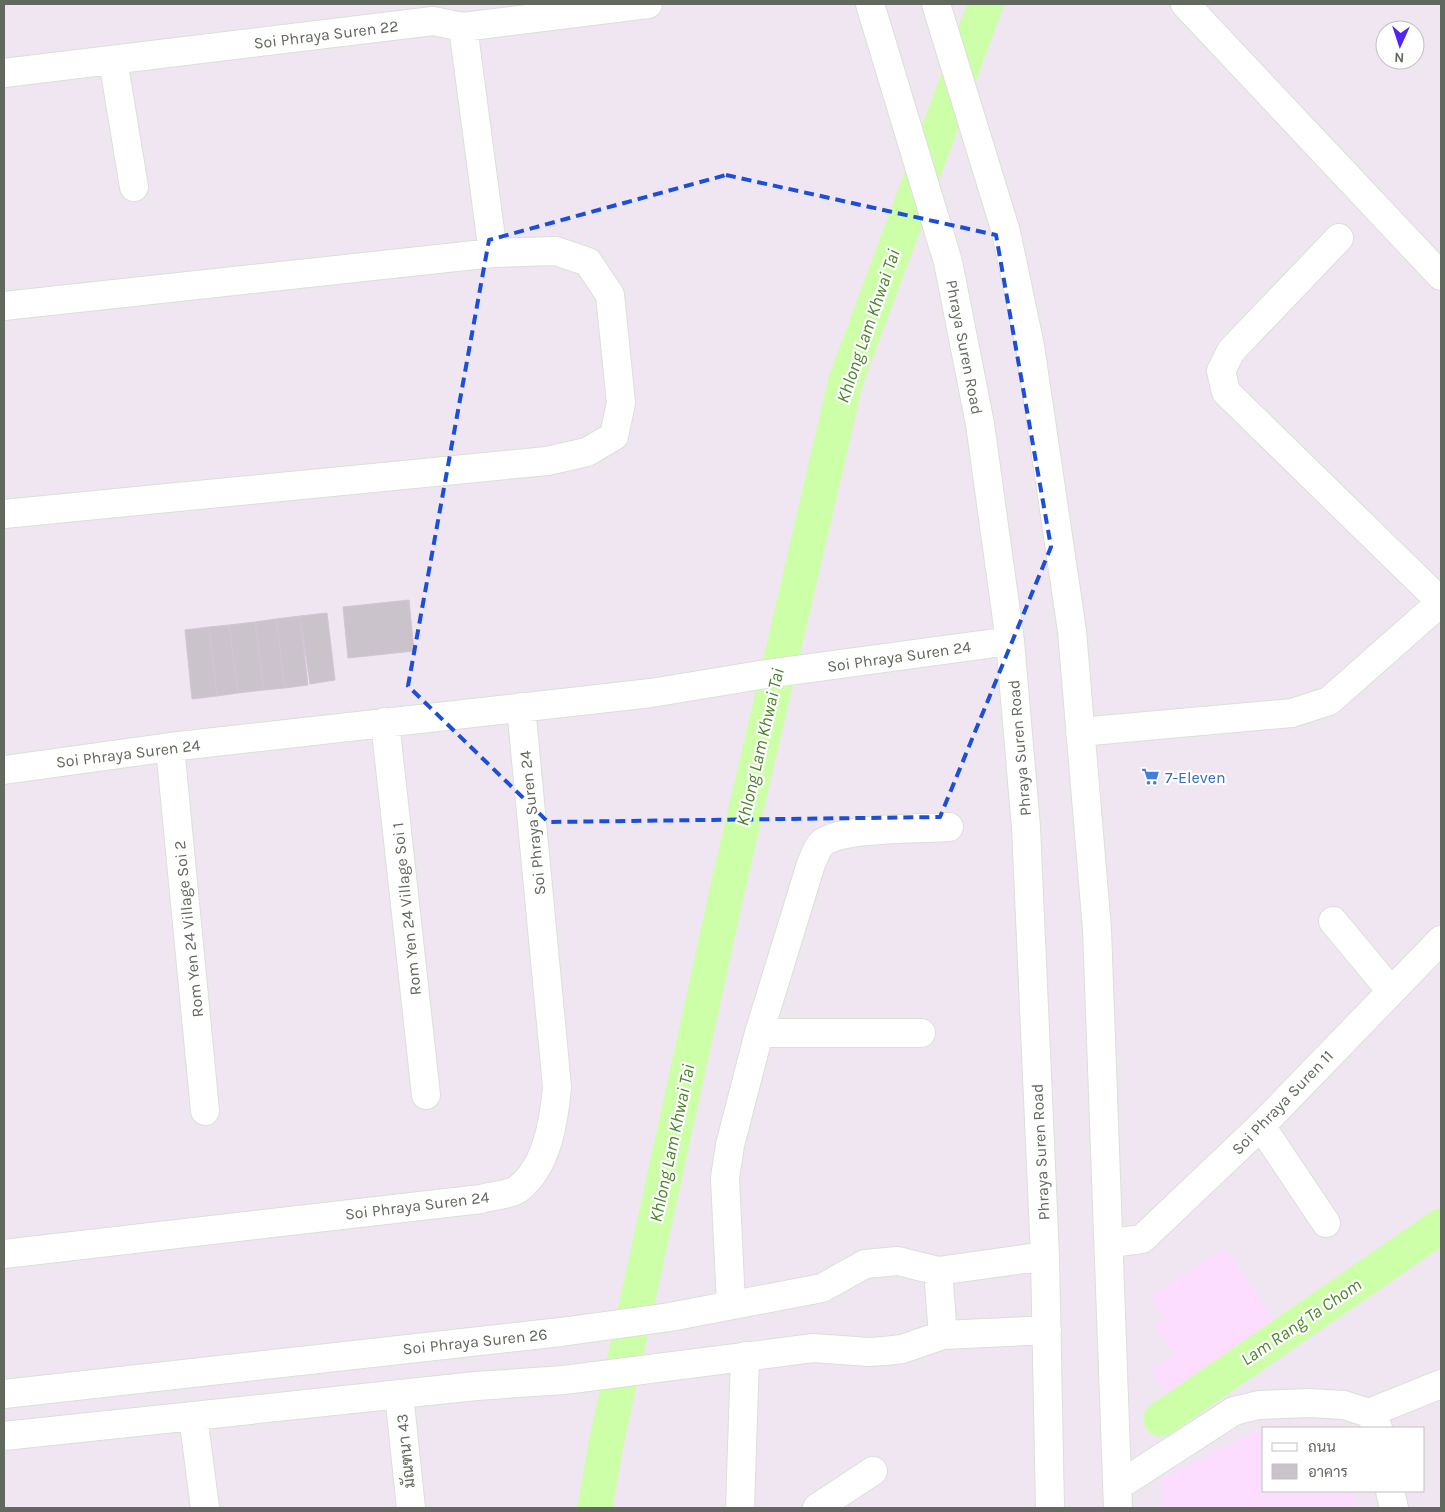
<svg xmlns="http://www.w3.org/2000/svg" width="1445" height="1512" font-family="Karla,Sarabun,sans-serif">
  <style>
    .commercial { fill: #fcddff }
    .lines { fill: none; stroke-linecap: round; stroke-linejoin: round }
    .canal { stroke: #cdffa8; stroke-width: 35 }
    .building { fill: #cbc3cc; stroke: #d3c3d7 }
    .minor-casing { stroke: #dae0d8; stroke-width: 30 }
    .minor { stroke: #fff; stroke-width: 28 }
    .marked { fill: none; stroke: #1d4ed8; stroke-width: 4; stroke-dasharray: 10 6; stroke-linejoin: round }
    .labels { text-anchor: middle; stroke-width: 4.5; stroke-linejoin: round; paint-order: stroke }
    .street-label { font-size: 16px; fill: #61685d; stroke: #fff }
    .shop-label { font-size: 16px; fill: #366cbe; stroke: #fff; text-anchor: start }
    .water-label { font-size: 18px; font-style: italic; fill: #4b842b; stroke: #fff }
  </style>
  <rect width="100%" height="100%" fill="#f0e6f1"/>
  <path class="commercial" d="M1226,1248L1276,1324L1167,1394L1151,1370L1174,1355L1155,1326L1165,1320L1150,1297Z
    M1256,1431H1264V1491H1353L1356,1508H1162V1479Z"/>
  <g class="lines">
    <path class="canal" d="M1161,1419L1441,1226
      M595,1508L606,1444L728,887L846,380L986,4"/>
  </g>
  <path class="building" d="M409,600L414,651L348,658L343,607Z
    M327,613L335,680L310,684L300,616Z
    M300,616L308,685L285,688L276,619Z
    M276,619L285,688L264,690L255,622Z
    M255,622L264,690L238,693L229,625Z
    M229,625L238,693L217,696L209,627Z
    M209,627L217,696L192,699L185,630Z"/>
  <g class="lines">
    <defs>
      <path id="minor" d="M870,4L948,262L980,424L1010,641L1026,827L1045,1256L1050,1508
        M936,4L1006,232L1030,346L1072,631L1097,929L1118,1508
        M1185,4L1441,276
        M463,27L493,253
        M113,60L134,187
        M4,73L433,21L463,27L648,4
        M1339,238L1231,351L1221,371L1226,392L1441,602
        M4,306L493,253L556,251L588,262L610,295L621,403L614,436L587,452L547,461L4,514
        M385,722L426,1095
        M1080,732L1292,713L1329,701L1441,602
        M170,747L205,1111
        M4,770L170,747L651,693L760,675L1010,641
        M1333,921L1391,991
        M759,1033H921
        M1261,1126L1326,1223
        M1110,1243L1142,1239L1261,1126L1441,940
        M4,1254L481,1199C491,1196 509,1195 518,1189C547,1167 554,1121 557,1087L521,707
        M938,1271L943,1335
        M731,1304L725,1178L730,1145L759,1033L811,864C814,857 817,848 822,843C843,827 920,829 949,827
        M4,1394L561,1332L670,1317L822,1288L865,1264L898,1261L938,1271L1045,1256
        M399,1394L411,1508
        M1369,1413L1441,1384
        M193,1416L205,1508
        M4,1436L476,1386L564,1380L813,1348L869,1352L885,1351L902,1349L943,1335L1047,1330
        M1118,1486L1234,1411L1259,1405L1309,1403L1344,1405L1369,1413L1378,1428
        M1390,1491L1394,1508
        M740,1508L745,1356
        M817,1508L873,1471"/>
    </defs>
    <use href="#minor" class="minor-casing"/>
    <use href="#minor" class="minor"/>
  </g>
  <path class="marked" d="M726,175L996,235L1051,547L940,817L548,822L408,686L489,240Z"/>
  <defs>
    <symbol id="supermarket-bare" viewBox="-9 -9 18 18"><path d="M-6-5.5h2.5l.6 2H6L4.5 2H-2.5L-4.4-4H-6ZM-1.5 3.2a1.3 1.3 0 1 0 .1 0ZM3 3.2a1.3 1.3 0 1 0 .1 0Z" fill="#3f7fe0" stroke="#fff" stroke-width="2.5" paint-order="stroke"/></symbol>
  </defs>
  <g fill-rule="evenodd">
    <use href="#supermarket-bare" x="1138" y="764" width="25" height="25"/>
  </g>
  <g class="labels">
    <g class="street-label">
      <text transform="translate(326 34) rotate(-7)" y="6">Soi Phraya Suren 22</text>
      <text transform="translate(965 347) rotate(79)" y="6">Phraya Suren Road</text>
      <text transform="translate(899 656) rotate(-8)" y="6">Soi Phraya Suren 24</text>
      <text transform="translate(1019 748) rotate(-95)" y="6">Phraya Suren Road</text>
      <text transform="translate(128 753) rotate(-7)" y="6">Soi Phraya Suren 24</text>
      <text transform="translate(532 823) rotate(-96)" y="6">Soi Phraya Suren 24</text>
      <text transform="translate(406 909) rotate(-96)" y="6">Rom Yen 24 Village Soi 1</text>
      <text transform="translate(188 929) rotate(-96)" y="6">Rom Yen 24 Village Soi 2</text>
      <text transform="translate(1282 1102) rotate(-46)" y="6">Soi Phraya Suren 11</text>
      <text transform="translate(1040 1152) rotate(-93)" y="6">Phraya Suren Road</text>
      <text transform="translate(417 1205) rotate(-7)" y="6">Soi Phraya Suren 24</text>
      <text transform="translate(475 1341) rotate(-6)" y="6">Soi Phraya Suren 26</text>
      <text transform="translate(405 1451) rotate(-96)" y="6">มัณฑนา 43</text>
    </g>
    <g class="shop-label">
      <text x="1165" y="783">7-Eleven</text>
    </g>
    <g class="water-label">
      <text transform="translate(868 326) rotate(-71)" y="6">Khlong Lam Khwai Tai</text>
      <text transform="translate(760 747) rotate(-77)" y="6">Khlong Lam Khwai Tai</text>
      <text transform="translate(672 1143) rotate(-78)" y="6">Khlong Lam Khwai Tai</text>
      <text transform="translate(1301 1322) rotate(-34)" y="6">Lam Rang Ta Chom</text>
    </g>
  </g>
  <rect width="1445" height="1512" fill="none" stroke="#61685d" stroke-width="10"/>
  <rect x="1262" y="1427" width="162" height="65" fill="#ffffff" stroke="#c0c3be"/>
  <rect x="1272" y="1443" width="25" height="8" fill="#ffffff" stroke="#c0c3be"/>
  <text x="1308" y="1452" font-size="15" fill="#61685d">ถนน</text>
  <rect x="1272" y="1464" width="25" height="15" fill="#cbc3cc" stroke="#c0c3be"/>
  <text x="1308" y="1477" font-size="15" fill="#61685d">อาคาร</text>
  <g transform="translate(1400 45) rotate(183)"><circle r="24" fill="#ffffff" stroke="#c0c3be"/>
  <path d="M0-4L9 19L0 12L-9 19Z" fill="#5123fa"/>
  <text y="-8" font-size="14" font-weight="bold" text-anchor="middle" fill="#61685d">N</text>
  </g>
</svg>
